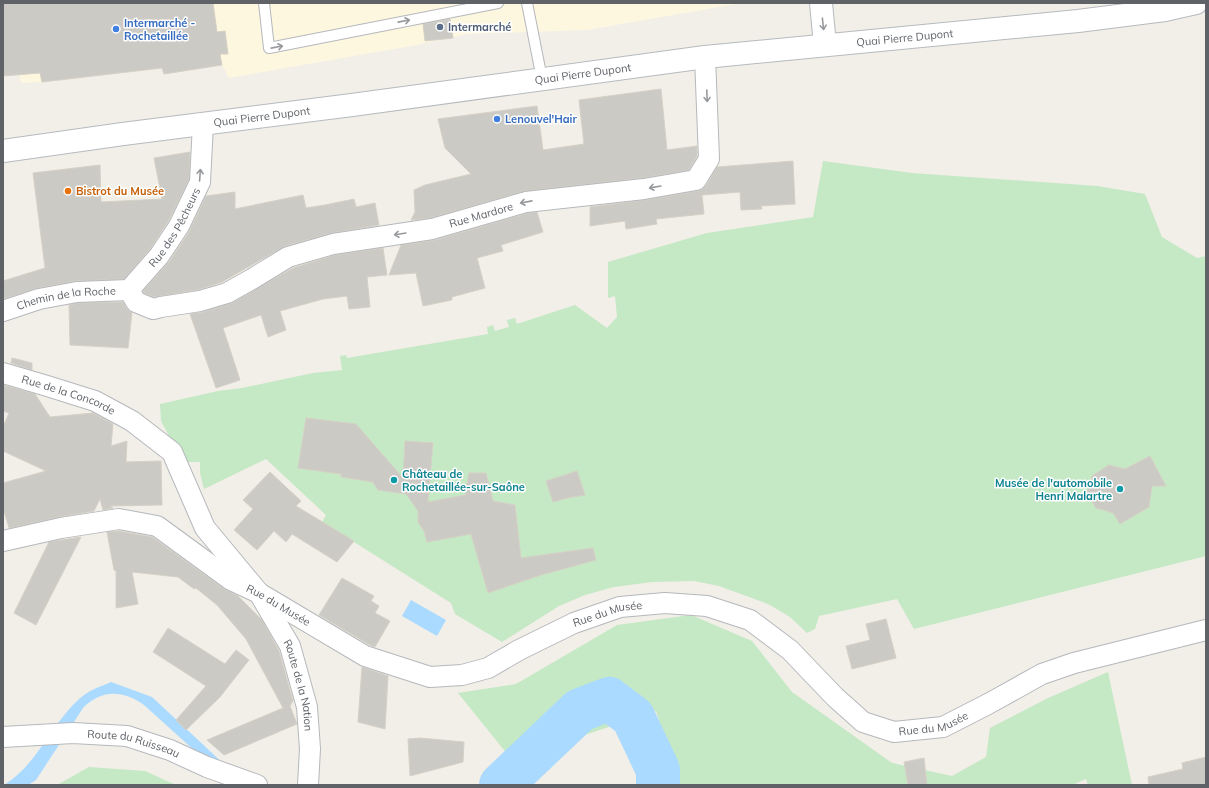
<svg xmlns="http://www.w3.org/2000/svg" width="1209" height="788" font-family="Mulish,sans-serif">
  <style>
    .commercial { fill: #fef7e0 }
    .green { fill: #c5e8c5 }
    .water { fill: #aadaff }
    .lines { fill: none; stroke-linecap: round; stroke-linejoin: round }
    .river { stroke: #aadaff; stroke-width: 44 }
    .building { fill: #cccac5; stroke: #d6d1c6 }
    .lane-casing { stroke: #b5b8bc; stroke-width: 12 }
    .street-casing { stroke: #b5b8bc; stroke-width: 22 }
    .secondary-casing { stroke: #b6babf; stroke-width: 24 }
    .lane { stroke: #fff; stroke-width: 10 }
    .street { stroke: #fff; stroke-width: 20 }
    .secondary { stroke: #fff; stroke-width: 22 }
    .oneway { stroke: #979a9d }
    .service-dot { fill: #5c6f8a; stroke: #fff; stroke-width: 1.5 }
    .shop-dot { fill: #3f7fe0; stroke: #fff; stroke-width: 1.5 }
    .food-dot { fill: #e8710a; stroke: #fff; stroke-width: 1.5 }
    .culture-dot { fill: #0f9aa8; stroke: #fff; stroke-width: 1.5 }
    .labels { text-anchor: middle; stroke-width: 3; stroke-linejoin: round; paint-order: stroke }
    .shop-label { font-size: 11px; font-weight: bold; fill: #366cbe; stroke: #fff; text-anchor: start }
    .service-label { font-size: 11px; font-weight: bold; fill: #4e5e75; stroke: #fff; text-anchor: start }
    .street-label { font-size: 11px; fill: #5f6368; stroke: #fff }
    .food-label { font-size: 11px; font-weight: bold; fill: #c56008; stroke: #fff; text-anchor: start }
    .culture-label { font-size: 11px; font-weight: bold; fill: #0d838f; stroke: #fff; text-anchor: start }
  </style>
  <rect width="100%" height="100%" fill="#f1efe8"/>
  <path class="commercial" d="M12,3H742L587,30L467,34L417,45L229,78L222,65L164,74L162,68L42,82L21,83Z"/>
  <path class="green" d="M823,161L912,173L1097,186L1145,194L1162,237L1197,258L1206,256V556L914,629L897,599L819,616L815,629L807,633L790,617L768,604L719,586L694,581L652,582L614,587L585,595L559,606L502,642L455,614L451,603L322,522L326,515L266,459L204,489L200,473V462H183L161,421L160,404L218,391L242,388L313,373L342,370L340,356L346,355L347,358L488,334L487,327L493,325L495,331L509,327L507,320L515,318L517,324L575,305L607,328L617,317L615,296L608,298V262L707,233L813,217Z
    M691,615L752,641L792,692L892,763L952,776L986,757L990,728L1048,698L1108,672L1132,785H1088L1086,779L1072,785H680L656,711L561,743L508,755L458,693L516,684L617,625Z
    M89,767L145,771L176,785H57Z"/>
  <path class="water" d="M411,600L446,620L437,636L402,616Z
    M111,682L152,697L226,766L227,780L144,705C124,690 101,689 83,708L36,780L28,785H4C39,764 52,720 84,695C92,689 102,686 111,682Z
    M620,691C636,692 650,721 658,734L637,740C627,728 616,715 600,715C583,714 560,734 548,745C542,751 531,766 525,770C520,773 508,774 501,776C534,742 570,696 620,691Z
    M664,751L672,774L673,785H650L651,781L647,756Z"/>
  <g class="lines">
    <path class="river" d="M501,785L580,710L609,699L633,717L658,770V785"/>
  </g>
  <path class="building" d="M3,3H213L217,32L225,31L228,54H220L222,65L164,74L162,68L42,82L40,73L3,76Z
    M450,19L453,38L425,41L423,24Z
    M661,89L667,150L697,146V156L689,170L642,178L525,191L430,218L411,220L415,212L414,190L425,185L471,174L445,148L438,119L537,106L543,150L584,144L579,100Z
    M190,152L189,179L169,220L150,249L124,279L75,281L37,288L3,299V281L45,268L33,173L100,165L101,202L162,199L154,158Z
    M793,161L795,204L761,206L762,209L741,210L740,192L702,195L704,214L656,219L657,224L626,229L625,221L590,226V207L645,200L698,191L703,189L706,186L717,167Z
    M235,192V209L303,195L306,208L325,205L354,199L356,207L375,203L379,225L331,233L285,246L222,282L197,290L154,297L144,293L143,291L169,262L189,232L206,196Z
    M537,212L543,232L501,245L503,251L477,258L485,288L452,297V300L423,306L416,273L389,275L401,245L435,240L528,213Z
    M383,248L387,275L367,277L370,307L349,309L347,296L323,299L280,311L286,330L268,337L261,315L223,328L240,380L216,388L190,314L203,312L232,303L293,268L335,255Z
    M123,302L126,308L132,313L128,348L70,345L69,305L78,303Z
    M12,358L32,363V370L11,363Z
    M3,385L35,394L50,417L93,413L113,424L111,446L127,441L126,462L161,461L162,505L110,506L113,508L103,510L100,499L94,511L59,517L9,528L3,508V483L46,471L3,451V427L9,413L3,411Z
    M306,418L356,424L403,478L405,441L433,443L428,502L465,495L469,473H486L493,501L515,505L521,558L593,548L596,560L541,575L488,593L471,534L427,542L424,531L418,522V511L406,494L378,490L373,482L341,477V474L298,468Z
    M1150,456L1166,486H1152L1149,507L1120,524L1113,513L1096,508L1087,493L1092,476L1109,465L1125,469Z
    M577,471L585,495L567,498L553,502L546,481Z
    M270,472L301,501L296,506L354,541L337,562L292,534L286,542L274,531L257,550L234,530L253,509L243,500Z
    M119,531L152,537L224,589L238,596L262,620L279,651L293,701L290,706L297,724L224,755L207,740L283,708L246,639L217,605L196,588L194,589L178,577L132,572L138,604L116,608V571L114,570L107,532Z
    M81,537L36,625L14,613L49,542Z
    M342,578L374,596L371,601L379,606L375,613L390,621L375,647L370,645L319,615Z
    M886,619L896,658L852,669L846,646L870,640L866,624Z
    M168,628L225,664L236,650L249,660L220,697L186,730L176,720L206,686L153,652Z
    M362,667L388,676L385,729L358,722Z
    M420,738L464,742L463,762L410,776L408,739Z
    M1206,757V785H1149L1148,777L1183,769L1182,763Z
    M924,758L927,785H908L904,762Z"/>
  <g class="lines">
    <defs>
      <path id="lane" d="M264,3L269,48L498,3
        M527,3L542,79"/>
      <g id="street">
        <path id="s1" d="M129,290L136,302L153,309L161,307L200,301L227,293L252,279L288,257L333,244L432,229L526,202L644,189L696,180L709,159L705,57"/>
        <path id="s2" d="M129,290L159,256L179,226L200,182L203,124"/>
        <path id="s3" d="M3,311L39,299L77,292L129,290"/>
        <path id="s4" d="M3,373L44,385L95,401L132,421L172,452L205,528L259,593L290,646L307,707L310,749L308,785"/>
        <path id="s5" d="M3,541L61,528L119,519L157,526L231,580L259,593L365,656L430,677L462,675L488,668L519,650L574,623L620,607L665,603L707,606L750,620L790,650L835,697L863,722L894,732L943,727L988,704L1042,674L1074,663L1206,630"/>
        <path id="s6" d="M3,737L73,733L127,736L170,750L207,767L257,785"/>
      </g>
      <g id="secondary">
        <path d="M821,3L825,45"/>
        <path id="s7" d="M3,151L123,134L352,105L705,57L1078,21L1165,10L1196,3"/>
      </g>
    </defs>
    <use href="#lane" class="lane-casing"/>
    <use href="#street" class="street-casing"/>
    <use href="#secondary" class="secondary-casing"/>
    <use href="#lane" class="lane"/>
    <use href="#street" class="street"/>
    <use href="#secondary" class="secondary"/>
  </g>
  <defs><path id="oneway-shaft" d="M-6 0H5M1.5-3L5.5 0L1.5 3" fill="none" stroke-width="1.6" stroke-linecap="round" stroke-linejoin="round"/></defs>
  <g class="oneway">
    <use href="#oneway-shaft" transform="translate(404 21) rotate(-11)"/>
    <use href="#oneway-shaft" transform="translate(823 24) rotate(84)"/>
    <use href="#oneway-shaft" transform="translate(277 47) rotate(-11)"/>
    <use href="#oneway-shaft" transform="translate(707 96) rotate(88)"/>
    <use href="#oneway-shaft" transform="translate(200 175) rotate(-86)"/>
    <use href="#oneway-shaft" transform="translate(655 187) rotate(170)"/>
    <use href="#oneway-shaft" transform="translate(526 202) rotate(169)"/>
    <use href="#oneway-shaft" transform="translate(400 234) rotate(171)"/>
  </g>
  <circle class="service-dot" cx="440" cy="27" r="4"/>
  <g class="shop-dot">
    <circle cx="116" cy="29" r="4"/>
    <circle cx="497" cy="119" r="4"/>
  </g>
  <circle class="food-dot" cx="68" cy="191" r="4"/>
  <g class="culture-dot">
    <circle cx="394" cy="480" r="4"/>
    <circle cx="1120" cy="489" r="4"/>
  </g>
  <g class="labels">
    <g class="shop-label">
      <text x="124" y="27">Intermarché -<tspan x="124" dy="13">Rochetaillée</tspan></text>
      <text x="505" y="123">Lenouvel'Hair</text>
    </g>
    <g class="service-label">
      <text x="448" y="31">Intermarché</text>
    </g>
    <g class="street-label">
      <text dy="4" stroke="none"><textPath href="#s7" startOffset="909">Quai Pierre Dupont</textPath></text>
      <text dy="4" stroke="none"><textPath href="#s7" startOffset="585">Quai Pierre Dupont</textPath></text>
      <text dy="4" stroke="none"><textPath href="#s7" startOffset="261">Quai Pierre Dupont</textPath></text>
      <text dy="4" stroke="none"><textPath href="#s1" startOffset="377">Rue Mardore</textPath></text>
      <text dy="4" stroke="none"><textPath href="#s2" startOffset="78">Rue des Pêcheurs</textPath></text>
      <text dy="4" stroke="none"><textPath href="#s3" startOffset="65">Chemin de la Roche</textPath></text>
      <text dy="4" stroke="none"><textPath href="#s4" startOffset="69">Rue de la Concorde</textPath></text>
      <text dy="4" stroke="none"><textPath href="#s5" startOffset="302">Rue du Musée</textPath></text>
      <text dy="4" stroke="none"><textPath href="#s5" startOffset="662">Rue du Musée</textPath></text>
      <text dy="4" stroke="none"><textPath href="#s4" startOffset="458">Route de la Nation</textPath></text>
      <text dy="4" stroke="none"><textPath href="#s5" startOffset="1034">Rue du Musée</textPath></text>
      <text dy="4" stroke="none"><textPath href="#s6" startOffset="132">Route du Ruisseau</textPath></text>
    </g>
    <g class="food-label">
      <text x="76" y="195">Bistrot du Musée</text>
    </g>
    <g class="culture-label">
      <text x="402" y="478">Château de<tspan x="402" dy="13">Rochetaillée-sur-Saône</tspan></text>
      <text x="1112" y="487" text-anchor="end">Musée de l'automobile<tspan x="1112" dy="13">Henri Malartre</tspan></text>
    </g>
  </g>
  <rect width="1209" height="788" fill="none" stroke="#5f6368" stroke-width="8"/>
</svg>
